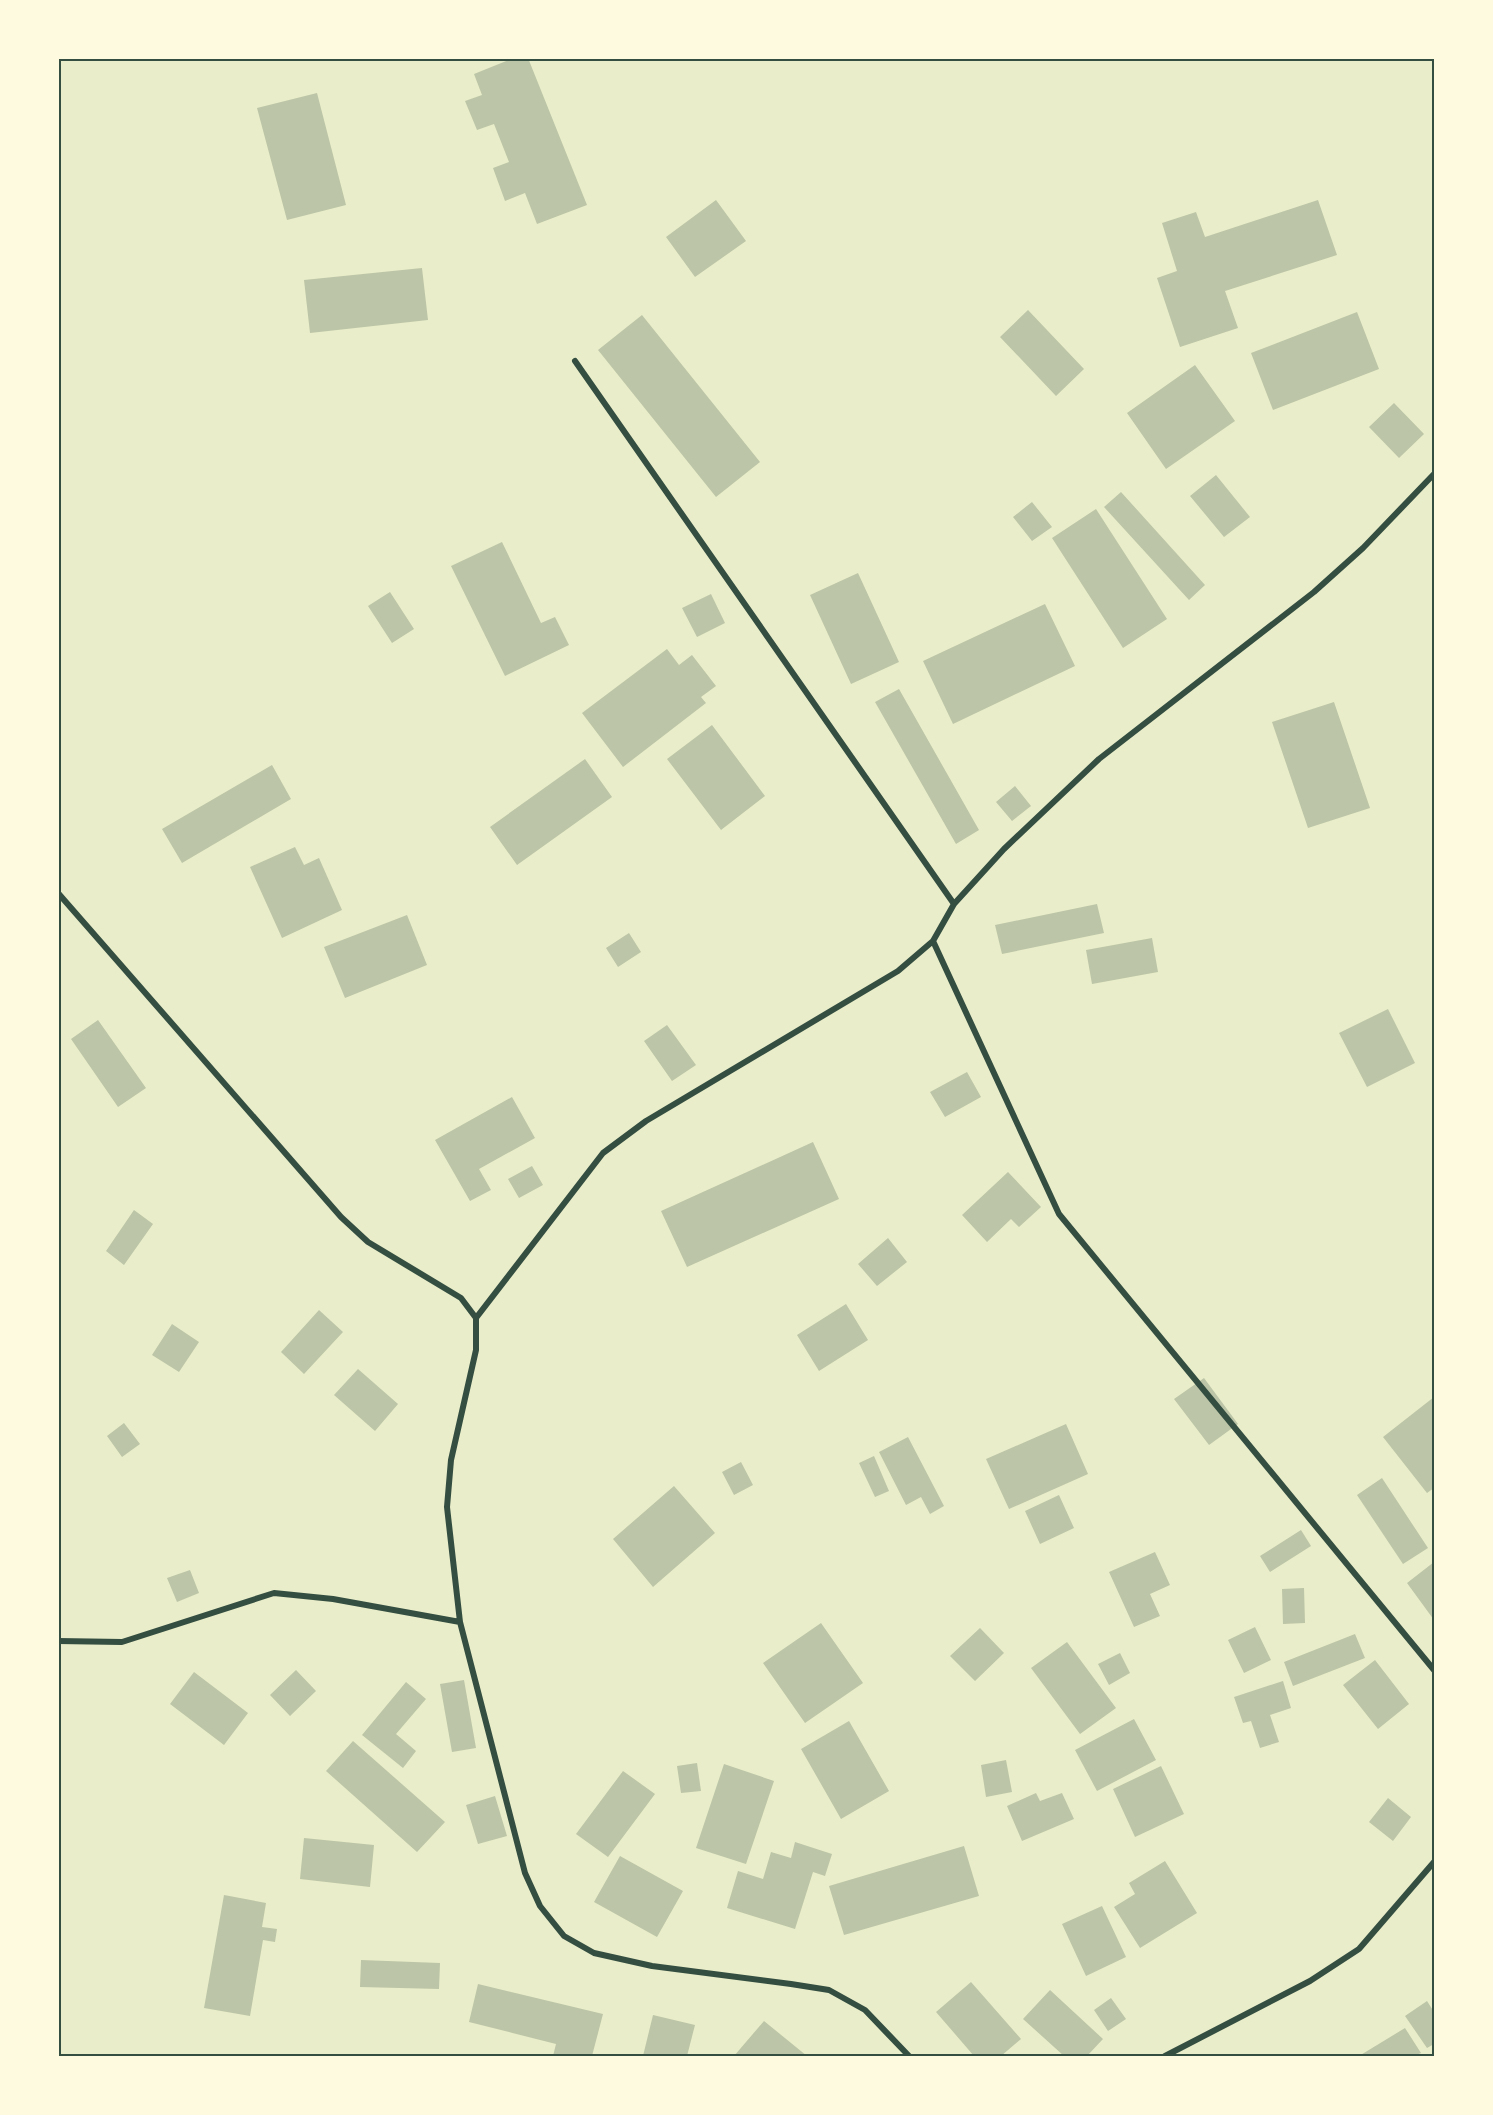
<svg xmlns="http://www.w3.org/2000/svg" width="1493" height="2115" font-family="Georgia,serif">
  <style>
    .building { fill: #bcc5a7 }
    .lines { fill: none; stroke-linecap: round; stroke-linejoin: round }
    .minor { stroke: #344e41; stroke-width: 6 }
    .neatline { fill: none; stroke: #344e41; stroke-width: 2 }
  </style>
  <rect width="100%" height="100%" fill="#e9edc9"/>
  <path class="building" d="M514,58H528L587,205L537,224L525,193L505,201L493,168L509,162L494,124L477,130L465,101L482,95L474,74Z
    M317,93L346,205L287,220L257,108Z
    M716,200L746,241L695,277L666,237Z
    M1318,200L1337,255L1225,291L1238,328L1180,347L1157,278L1177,271L1162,223L1196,212L1205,237Z
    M422,268L428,320L310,333L304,280Z
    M1028,310L1084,369L1056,396L1000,337Z
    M1357,312L1379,369L1273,410L1251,353Z
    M642,315L760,462L716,497L598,350Z
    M1195,365L1235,421L1166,469L1127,413Z
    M1394,403L1424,434L1399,458L1369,427Z
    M1216,475L1250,517L1224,537L1190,496Z
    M1121,492L1205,585L1189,600L1104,507Z
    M1032,502L1052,527L1032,541L1013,517Z
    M1096,509L1167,619L1123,648L1052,538Z
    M502,542L541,623L555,617L569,645L505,676L451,566Z
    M858,573L899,662L851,684L810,595Z
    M390,592L414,629L392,643L368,606Z
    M711,594L725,623L697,637L682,608Z
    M1045,604L1075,666L953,724L923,661Z
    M667,649L679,665L692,655L716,686L701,697L706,703L623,767L582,713Z
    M899,689L979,830L956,844L875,702Z
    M1334,702L1370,808L1308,828L1272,722Z
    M712,725L765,796L721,830L667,759Z
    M585,759L612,797L517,865L490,827Z
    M272,765L291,799L182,863L162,829Z
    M1015,786L1031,806L1012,821L996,802Z
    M295,847L304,865L319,858L342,910L282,938L250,867Z
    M1097,904L1104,933L1002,954L995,925Z
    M407,915L427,965L345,998L324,947Z
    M629,933L641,952L618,967L606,948Z
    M1152,938L1158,972L1092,984L1086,950Z
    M1388,1009L1415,1063L1367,1087L1339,1033Z
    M98,1020L146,1088L118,1107L71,1039Z
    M667,1025L696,1065L672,1081L644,1041Z
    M967,1072L981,1097L945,1117L930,1092Z
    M512,1097L535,1138L479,1169L491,1190L470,1201L435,1140Z
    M813,1142L839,1199L687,1267L661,1211Z
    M532,1166L543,1185L519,1198L508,1179Z
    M1008,1172L1041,1207L1019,1227L1011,1219L987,1242L962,1215Z
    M134,1210L153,1224L124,1265L106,1251Z
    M888,1238L907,1262L877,1286L858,1264Z
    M846,1304L868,1340L819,1371L797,1335Z
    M319,1310L343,1332L304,1374L281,1352Z
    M172,1324L199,1342L179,1372L152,1355Z
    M358,1369L398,1404L375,1431L334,1395Z
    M1204,1378L1238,1424L1209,1445L1174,1399Z
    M1434,1397V1488L1427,1493L1383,1437Z
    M124,1423L140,1444L122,1457L107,1436Z
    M1066,1424L1088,1474L1009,1509L986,1459Z
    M908,1437L944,1506L930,1514L921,1497L906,1505L879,1452Z
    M874,1456L889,1491L875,1497L859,1463Z
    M741,1462L753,1485L734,1495L722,1472Z
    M1382,1478L1428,1548L1403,1564L1357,1495Z
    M674,1486L715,1533L653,1587L613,1539Z
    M1059,1495L1074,1528L1040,1544L1025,1511Z
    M1301,1530L1311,1546L1270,1572L1260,1556Z
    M1155,1552L1170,1585L1150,1594L1160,1616L1134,1627L1109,1572Z
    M1434,1562V1620L1407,1583Z
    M190,1570L199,1593L177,1602L167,1578Z
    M1304,1588L1305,1623L1283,1624L1282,1589Z
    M821,1623L863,1683L805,1723L763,1663Z
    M1255,1627L1271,1660L1244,1673L1228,1640Z
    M980,1628L1004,1653L975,1681L950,1656Z
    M1355,1634L1365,1658L1293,1686L1284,1662Z
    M1067,1642L1116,1708L1080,1734L1031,1668Z
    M1120,1653L1130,1673L1109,1685L1098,1664Z
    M1375,1660L1409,1704L1378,1729L1343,1685Z
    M296,1670L316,1691L290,1716L270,1695Z
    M194,1672L248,1713L224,1745L170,1704Z
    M464,1680L476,1748L452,1752L440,1684Z
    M1283,1681L1291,1708L1270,1715L1279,1742L1260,1748L1251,1721L1243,1723L1234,1697Z
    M406,1682L426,1699L396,1734L416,1751L403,1768L362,1735Z
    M1134,1719L1156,1760L1097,1791L1075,1750Z
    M849,1721L889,1791L841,1819L801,1749Z
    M353,1741L445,1822L417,1852L326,1771Z
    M1006,1760L1012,1792L986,1797L981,1765Z
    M697,1763L701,1791L681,1793L677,1766Z
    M724,1764L774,1781L746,1864L696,1848Z
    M1161,1766L1184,1814L1135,1837L1113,1789Z
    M623,1771L655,1794L608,1857L576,1834Z
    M1036,1793L1040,1801L1062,1793L1074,1819L1022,1841L1007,1806Z
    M495,1796L507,1836L478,1844L466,1805Z
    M1388,1798L1411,1817L1393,1841L1369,1822Z
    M304,1838L374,1845L370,1887L300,1879Z
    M795,1842L832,1854L825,1876L813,1872L795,1929L727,1908L738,1871L763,1879L771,1852L791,1858Z
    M964,1846L979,1896L844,1935L829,1886Z
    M620,1856L683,1891L657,1937L594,1902Z
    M1165,1861L1197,1913L1140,1948L1114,1907L1135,1894L1129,1883Z
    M224,1895L266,1903L262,1927L277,1929L275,1942L263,1940L250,2016L204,2008Z
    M1102,1906L1126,1957L1086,1976L1062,1924Z
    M361,1960L440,1963L439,1989L360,1987Z
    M971,1982L1021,2039L1001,2056H974L936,2012Z
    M478,1984L603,2014L592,2056H553L556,2044L469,2022Z
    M1050,1990L1103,2039L1087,2056H1064L1023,2019Z
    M1111,1998L1126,2019L1108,2031L1094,2010Z
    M1427,2001L1434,2012V2044L1427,2048L1405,2016Z
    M653,2015L695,2025L687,2056H643Z
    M764,2021L807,2056H734Z
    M1405,2028L1421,2053L1414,2056H1359Z"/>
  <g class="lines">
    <path class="minor" d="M575,361L954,904
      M58,893L341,1217L368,1242L461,1298L476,1318V1350L451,1460L447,1507L460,1622L525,1873L540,1906L564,1936L594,1953L652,1966L791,1984L829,1990L865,2010L909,2056
      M933,941L1059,1214L1434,1670
      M476,1318L603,1153L646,1121L898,971L933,941L954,904L1004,849L1099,759L1314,592L1363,548L1434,474
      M58,1641L122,1642L274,1593L333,1599L460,1622
      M1165,2056L1310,1981L1359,1949L1434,1862"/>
  </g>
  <rect width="1493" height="2115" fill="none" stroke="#fefae0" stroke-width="120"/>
  <rect x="60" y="60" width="1373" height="1995" class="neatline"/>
</svg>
